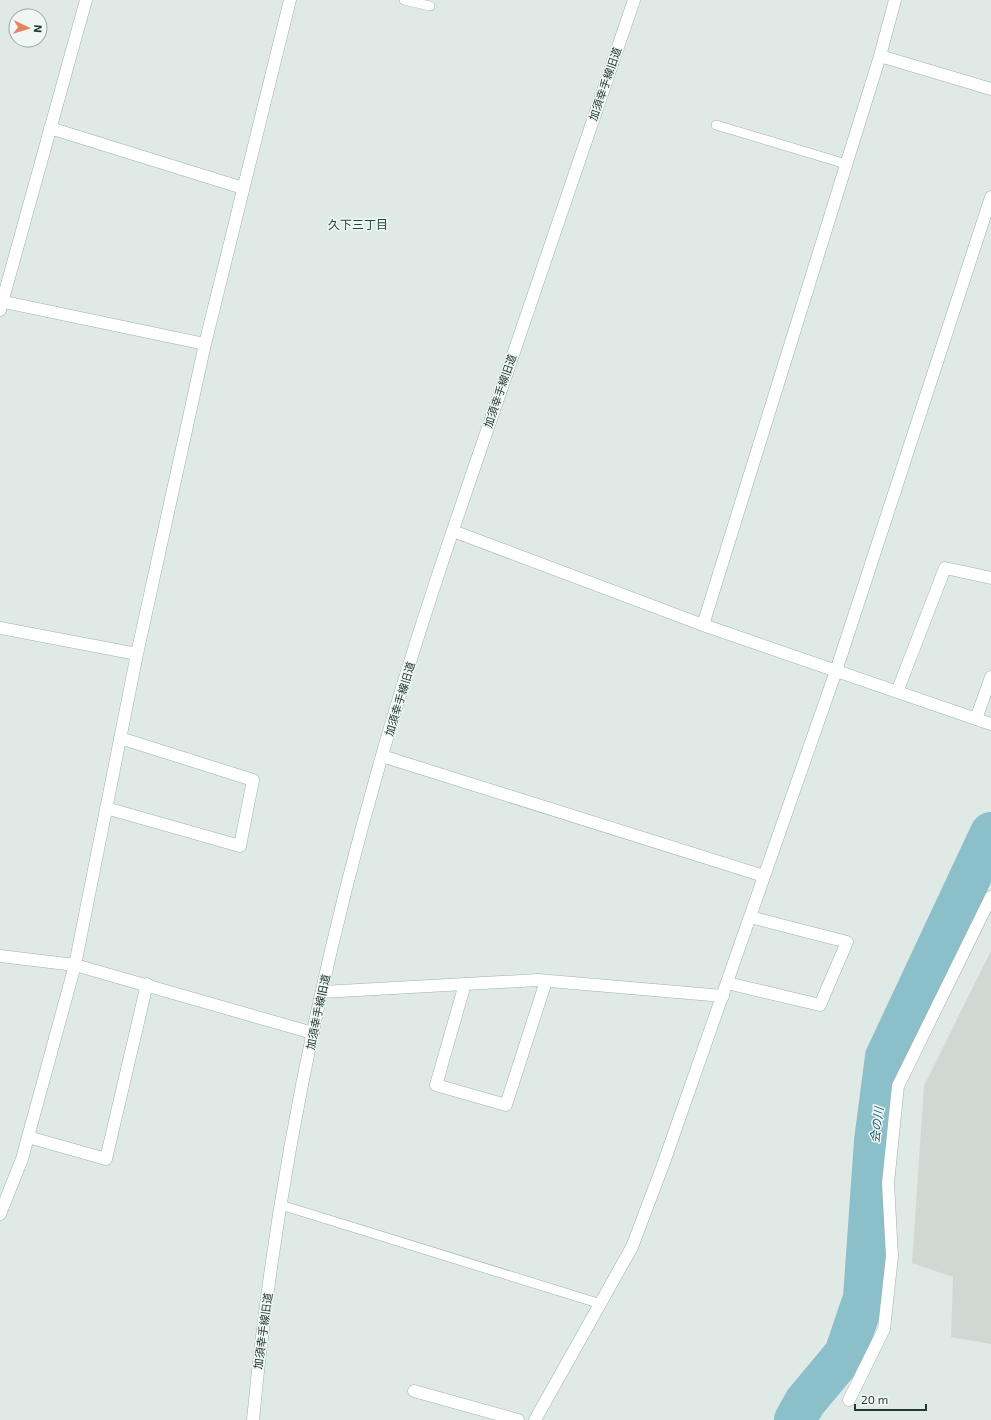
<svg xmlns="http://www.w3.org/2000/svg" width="991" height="1420" font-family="'Exo 2','Noto Sans JP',sans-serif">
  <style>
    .built { fill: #ced9d4 }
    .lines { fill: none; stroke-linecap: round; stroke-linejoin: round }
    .river { stroke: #8bbfca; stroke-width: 42 }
    .service-casing { stroke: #a3b0ac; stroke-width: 10 }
    .minor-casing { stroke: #a3b0ac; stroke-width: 13 }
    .tertiary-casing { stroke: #a3b0ac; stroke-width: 13 }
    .service { stroke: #fff; stroke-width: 9 }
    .minor { stroke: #fff; stroke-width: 12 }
    .tertiary { stroke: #fff; stroke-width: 12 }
    .labels { text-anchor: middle; stroke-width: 3; stroke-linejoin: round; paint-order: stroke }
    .street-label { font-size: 11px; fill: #223832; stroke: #eff6f3 }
    .neighbourhood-label { font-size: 12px; fill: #20483f; stroke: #eff6f3 }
    .water-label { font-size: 12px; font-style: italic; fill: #21606e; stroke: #eff6f3 }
  </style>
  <rect width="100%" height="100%" fill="#dfe9e5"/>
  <path class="built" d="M991,951V1344L951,1337L953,1277L912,1263L924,1086Z"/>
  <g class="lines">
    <path class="river" d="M795,1420L805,1402L845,1354L864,1298L875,1141L886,1057L991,833"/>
    <defs>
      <path id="service" d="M404,0L430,6
        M716,125L846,164
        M281,1205L601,1304"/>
      <path id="minor" d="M880,56L991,89
        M50,128L243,188
        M0,301L205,344
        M0,310L86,0
        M453,531L703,625L991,724
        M703,625L880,56L895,0
        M0,628L137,654
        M897,692L945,568L991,578
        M976,719L991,677
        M382,756L764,876
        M106,808L240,846L253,780L120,738
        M0,956L75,965L313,1033
        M727,983L820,1005L847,942L750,917
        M465,984L436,1085L506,1105L546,981
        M322,992L538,980L723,996
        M28,1137L106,1159L147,984
        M0,1214L22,1159L75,965L137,654L205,344L290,0
        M414,1391L518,1420
        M849,1400L884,1329L892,1256L888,1183L898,1086L991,897
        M535,1420L632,1247L663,1165L836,671L991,197"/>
      <path id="tertiary" d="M253,1420C274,1197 319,975 381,759C416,636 458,514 500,393C544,262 589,131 634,0"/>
    </defs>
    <use href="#service" class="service-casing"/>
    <use href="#minor" class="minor-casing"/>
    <use href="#tertiary" class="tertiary-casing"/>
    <use href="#service" class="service"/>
    <use href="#minor" class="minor"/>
    <use href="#tertiary" class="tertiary"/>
  </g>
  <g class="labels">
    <g class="street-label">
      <text transform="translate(605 84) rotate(-71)" y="4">加須幸手線旧道</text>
      <text transform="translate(500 391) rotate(-71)" y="4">加須幸手線旧道</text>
      <text transform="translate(400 699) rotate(-73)" y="4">加須幸手線旧道</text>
      <text transform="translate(318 1012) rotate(-78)" y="4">加須幸手線旧道</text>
      <text transform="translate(263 1331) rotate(-82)" y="4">加須幸手線旧道</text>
    </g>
    <g class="neighbourhood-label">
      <text x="358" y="229">久下三丁目</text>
    </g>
    <g class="water-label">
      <text transform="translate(877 1125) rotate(-83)" y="4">会の川</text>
    </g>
  </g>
  <g transform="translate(28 28) rotate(94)"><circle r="19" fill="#eff6f3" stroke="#9daaa6"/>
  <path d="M0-3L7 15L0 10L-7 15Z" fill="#e68460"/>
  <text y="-6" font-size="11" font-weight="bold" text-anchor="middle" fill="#223832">N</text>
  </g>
  <path d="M855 1404v6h71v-6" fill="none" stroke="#223832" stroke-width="2"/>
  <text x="861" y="1404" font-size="12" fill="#223832" stroke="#eff6f3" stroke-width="3" paint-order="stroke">20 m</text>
</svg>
